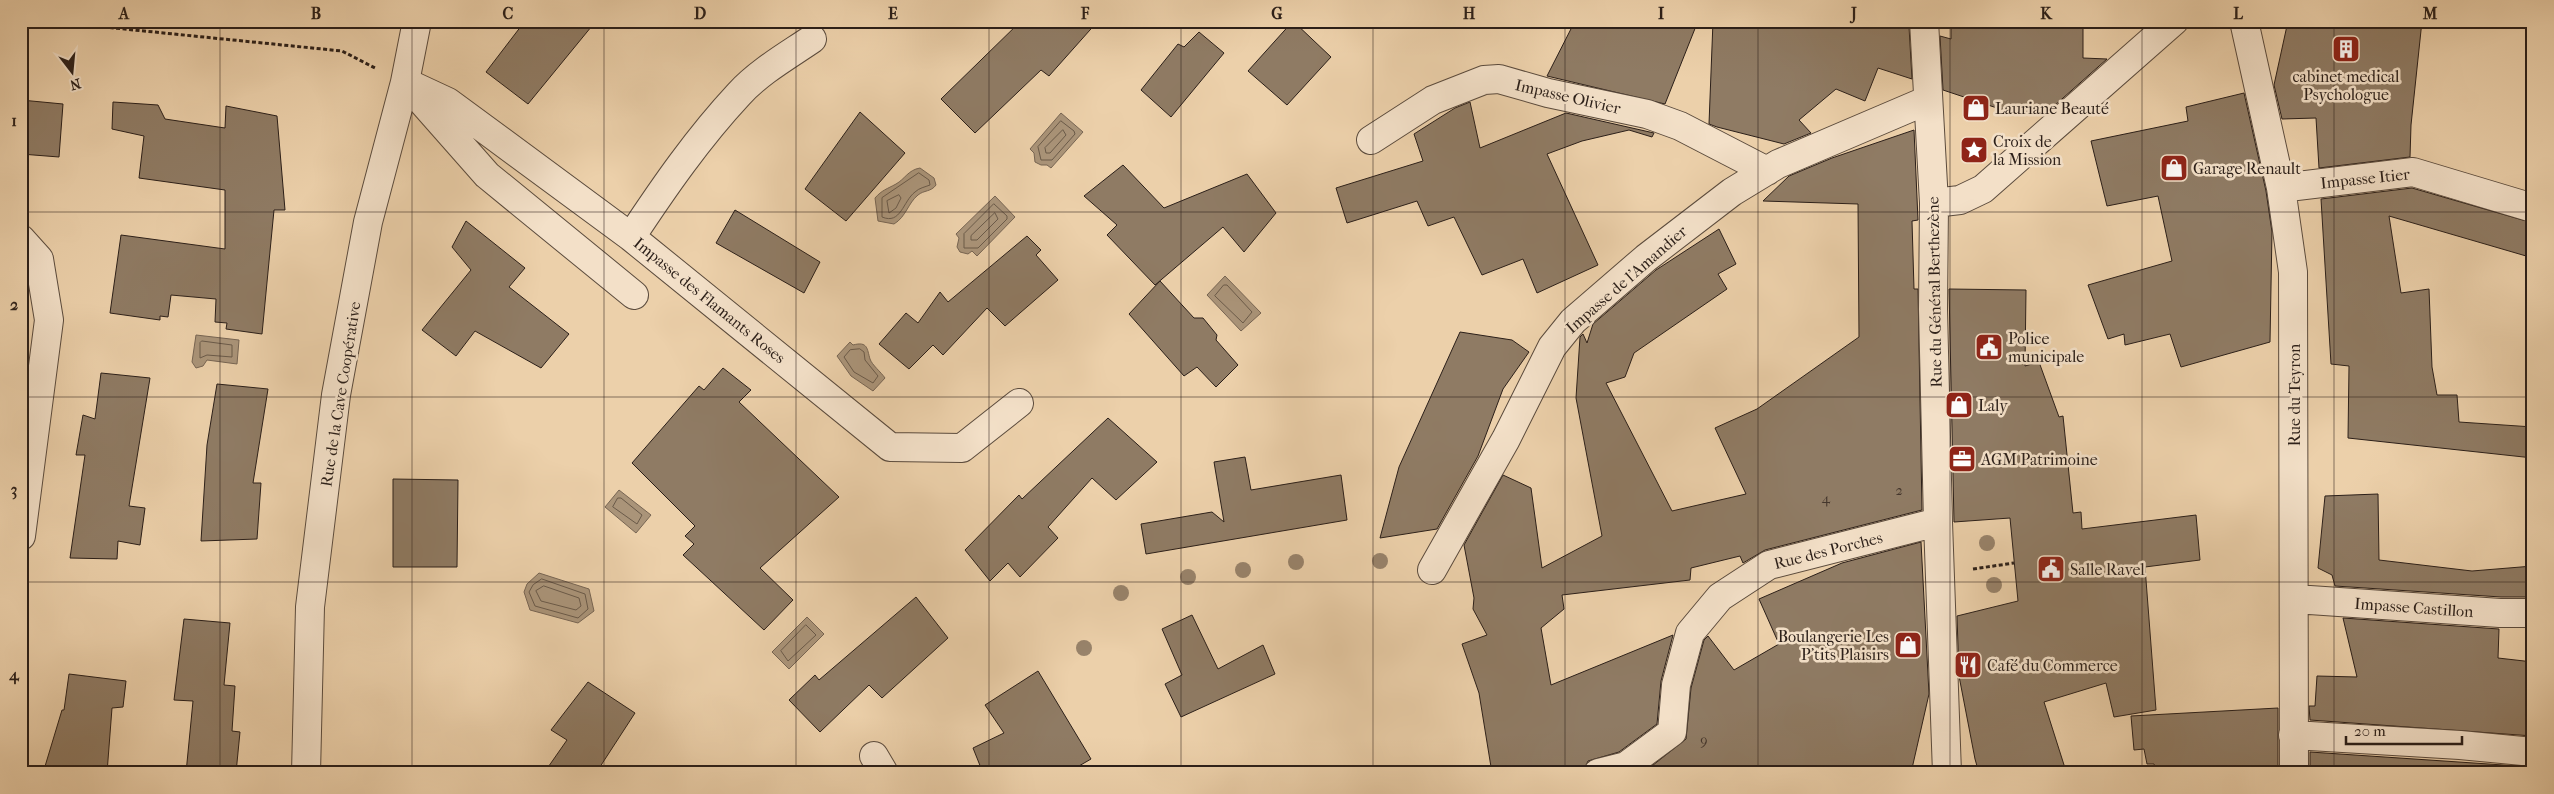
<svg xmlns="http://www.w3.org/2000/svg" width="2554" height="794" font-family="'IM FELL French Canon',serif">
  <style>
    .water { fill: #aa9479; stroke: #776553 }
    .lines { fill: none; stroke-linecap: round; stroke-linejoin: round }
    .shore { stroke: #6a5a49; stroke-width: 1 }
    .building { fill: #8f7b64; stroke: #2b1f19 }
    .minor-casing { stroke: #5b4b3d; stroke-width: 30 }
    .path { stroke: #2b1f19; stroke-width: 3; stroke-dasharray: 4 2.5; stroke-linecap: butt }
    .minor { stroke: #f3e0c8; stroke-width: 28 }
    .tree { fill: #98836b }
    .grid { fill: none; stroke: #2b1f19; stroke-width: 1; stroke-opacity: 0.55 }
    .labels { text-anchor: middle; stroke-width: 5; stroke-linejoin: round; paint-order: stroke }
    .number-label { font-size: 14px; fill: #44362c }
    .poi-label { font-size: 16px; fill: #2b1f19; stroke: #f3e0c8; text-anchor: start }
    .street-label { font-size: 16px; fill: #2b1f19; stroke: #f3e0c8 }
    .neatline { fill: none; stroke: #2b1f19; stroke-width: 2 }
    .grid-label { font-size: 16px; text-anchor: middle; font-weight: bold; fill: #2b1f19 }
  </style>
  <rect width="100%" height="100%" fill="#ecd0aa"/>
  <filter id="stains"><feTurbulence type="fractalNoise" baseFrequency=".004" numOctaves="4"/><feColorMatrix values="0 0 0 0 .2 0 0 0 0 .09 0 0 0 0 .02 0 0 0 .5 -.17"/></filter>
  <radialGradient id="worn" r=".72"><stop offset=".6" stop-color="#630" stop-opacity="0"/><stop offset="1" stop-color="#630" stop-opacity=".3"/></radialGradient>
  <path class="water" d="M1061,113L1083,132L1051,168L1047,165H1041L1035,162L1034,153L1030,149Z
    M920,168L934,178L936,185C931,192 924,190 918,195C908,203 906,217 894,224L878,221L875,198C882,190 887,189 896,184C905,179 908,170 920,168Z
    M995,196L1015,217L977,256L972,251L968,254L960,252L957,247L959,238L956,234Z
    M1225,276L1261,313L1241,331L1207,295Z
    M196,335L239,340L237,364L207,360L203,366L196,368L192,362Z
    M850,342L853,345C868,341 867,349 870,359C872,365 881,372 885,378L873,391L851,376L837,356Z
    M619,490L651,515L636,533L605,507Z
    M539,573L589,589L594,611L578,623L530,610L524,592L527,584Z
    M807,617L824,634L789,669L772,652Z"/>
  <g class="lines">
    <path class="shore" d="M1061,121L1074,131L1075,134L1052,160H1041L1038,147Z
      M1063,130L1066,135L1050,153H1046L1045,148Z
      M919,173L929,180L930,185C925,187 919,188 915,192C903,201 901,225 882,217V198Z
      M899,195L901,198L896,208L889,213L887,201Z
      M994,204L1007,216V219L978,248H964V234Z
      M995,213L998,219L977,240H971V236Z
      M1224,285H1227L1252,312L1243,323L1215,296Z
      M202,341L232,345V357L207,355L200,358V343Z
      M860,349L864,352L865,360L878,376L873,383L854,372L844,357L850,350Z
      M618,498H621L642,515L637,524L613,507Z
      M542,579L585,594L588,609L578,618L535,606L529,592L533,585Z
      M544,586L579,598L581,606L576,610L541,601L536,591Z
      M806,625L816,635L788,661L781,651Z"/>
  </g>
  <path class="building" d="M525,21H596L528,104L486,72Z
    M1021,21H1098L1049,76L1041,70L975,133L941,99Z
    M1293,21L1331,57L1287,105L1248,71Z
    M1575,21H1698L1665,104L1547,76Z
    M1713,21H1890L1909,27L1912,79L1878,68L1865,101L1836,89L1799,120L1811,133L1784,144L1717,127L1709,124Z
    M1951,21H2031L2083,26V58L2107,59L2045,114L2000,109L1943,90L1940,36L1951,39Z
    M2288,21H2422L2411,125L2410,157L2319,168L2316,118L2282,119L2274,85Z
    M1199,32L1224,53L1171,117L1141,90L1178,44L1184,47Z
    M2244,93L2266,191L2272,232L2270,342L2181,367L2170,334L2125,345L2124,334L2108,339L2088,285L2172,261L2158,196L2107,206L2091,141L2188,121L2186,107Z
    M21,100L63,104L59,157L21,154Z
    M113,102L158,105L165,119L225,128L226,106L277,116L285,210H274L262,334L226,329L227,323L215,322L216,299L171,295L168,317L160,316V320L110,313L121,235L225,249V190L139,178L144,136L112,129Z
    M1470,102L1480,148L1566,113L1654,133L1652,137L1629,130L1582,141L1547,154L1598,265L1537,293L1523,259L1482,275L1454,217L1428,226L1417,201L1347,223L1336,188L1423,161L1414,134L1455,108Z
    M860,112L905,153L846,221L805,189Z
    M1914,130L1918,220L1912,221L1914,289H1918L1922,510L1765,550L1743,563L1740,556L1691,568L1690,580L1562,595L1564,609L1541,628L1551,685L1673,635L1661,681L1657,724L1619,752L1588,761L1583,773H1492L1479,693L1462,644L1487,635L1473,609L1474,598L1464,545L1503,475L1531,488L1542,568L1602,536L1576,398L1580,337L1583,334L1587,343L1593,324L1656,270L1719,229L1736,264L1718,274L1727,289L1634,353L1625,377L1606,383L1672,511L1746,494L1715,428L1757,409L1859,337L1858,204L1763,201L1789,176L1832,158Z
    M1123,165L1164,208L1247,174L1276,213L1244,252L1223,227L1155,285L1107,235L1117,225L1084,196Z
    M2412,188L2533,223V258L2389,216L2401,293L2429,289L2432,367L2437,395H2457L2459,422L2533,427V458L2348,438L2349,366L2331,364L2321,199Z
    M735,210L820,262L804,293L716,243Z
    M466,221L525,268L509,287L569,334L541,368L475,331L456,356L422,330L471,270L452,247Z
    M1027,236L1041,250L1036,255L1058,280L1005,326L987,308L943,355L933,345L909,369L879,344L906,313L918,323L940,292L948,302Z
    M1160,281L1194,318H1203L1217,335L1216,340L1238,365L1216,387L1197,367L1184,376L1129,314Z
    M1949,289L2026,290L2025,366L2039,362L2059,417L2063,416L2073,513L2081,512L2082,529L2196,515L2200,560L2145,567L2156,710L2114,717L2106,683L2044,702L2065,768L2048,773H1979L1975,759L1959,676L1957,616L2018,601L2010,518L1954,522Z
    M1460,332L1512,340L1529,352L1503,389L1478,456L1437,529L1380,538L1399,467Z
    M723,368L751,390L739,402L839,497L760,568L793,600L764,630L683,555L694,544L685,536L695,526L632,463L699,386L704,390Z
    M101,373L150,378L129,506L145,508L140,545L118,541L117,559L70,558L85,455H76L83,415L95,419Z
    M217,384L268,389L253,483H261L257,539L201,541L207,445Z
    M1108,418L1157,462L1116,500L1092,478L1048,527L1058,538L1020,577L1008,563L990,581L965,550L1019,495L1022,499Z
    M1245,457L1251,490L1341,475L1347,520L1146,554L1141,524L1212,512L1224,522L1214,462Z
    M393,479L458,480L457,567H393Z
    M2378,494L2379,560L2472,571L2533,566V597H2501L2335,586L2332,575L2318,568L2325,496Z
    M1921,542L1929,694L1911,773H1643L1686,739L1691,688L1704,640L1708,636L1734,670L1779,644L1759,599L1842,563Z
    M916,597L948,638L882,698L869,685L820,732L789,700L815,675L819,680Z
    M1192,615L1218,669L1263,645L1275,674L1181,717L1165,684L1182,675L1162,629Z
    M2343,618L2499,629L2498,658L2533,662V736L2310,720L2309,706H2315L2317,676L2357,677Z
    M184,619L230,623L224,685L235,686L232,731L240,732L236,773H186L193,701L174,700Z
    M1038,671L1091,759L1067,773H983L973,748L1004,733L985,705Z
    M69,674L126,681L123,707L112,708L107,773H43L62,710H64Z
    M588,682L635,713L596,773H544L567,740L551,730Z
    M2278,708V773H2157L2154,764H2147L2144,749L2134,750L2131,716Z
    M2310,752L2533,767V773H2310Z"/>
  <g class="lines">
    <defs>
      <path id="minor" d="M1924,21L1934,203L1933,309L1938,522L1947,773
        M2244,21L2281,188L2293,272L2294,773
        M405,82L448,102L631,237L890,447L962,448L1019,403
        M412,90L487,175L634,295
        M1371,140L1433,100L1484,80L1499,79L1548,93L1647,114L1680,126L1767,171
        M2281,188L2413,172L2533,208
        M1934,203L1960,200L1983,189L2174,21
        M631,237C664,187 698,138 739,94C759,72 787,56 812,39
        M21,239L39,259L49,320L21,536
        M1432,570L1506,439L1552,347L1573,321L1646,258L1732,192L1778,164L1928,100
        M2295,599L2500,613H2533
        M2293,735L2460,745L2533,752
        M874,756L884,773
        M306,773L310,607L336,395L368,222L405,82L417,21
        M1598,773L1626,766L1672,732L1676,685L1690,633L1720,597L1769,565L1938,522"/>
    </defs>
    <use href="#minor" class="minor-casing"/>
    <path class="path" d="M45,21L342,51L375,68
      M1973,569L2014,563"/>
    <use href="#minor" class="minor"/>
  </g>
  <g class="tree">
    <circle cx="1987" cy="543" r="8"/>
    <circle cx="1380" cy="561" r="8"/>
    <circle cx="1296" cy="562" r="8"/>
    <circle cx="1243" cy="570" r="8"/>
    <circle cx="1188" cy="577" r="8"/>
    <circle cx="1994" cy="585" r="8"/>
    <circle cx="1121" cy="593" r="8"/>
    <circle cx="1084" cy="648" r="8"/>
  </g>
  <path class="grid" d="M220,21V773M412,21V773M604,21V773M796,21V773M989,21V773M1181,21V773M1373,21V773M1565,21V773M1758,21V773M1950,21V773M2142,21V773M2334,21V773M21,212H2533M21,397H2533M21,582H2533"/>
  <defs>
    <symbol id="building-square" viewBox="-11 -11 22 22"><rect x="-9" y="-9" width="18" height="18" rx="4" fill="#8f2418" stroke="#f3e0c8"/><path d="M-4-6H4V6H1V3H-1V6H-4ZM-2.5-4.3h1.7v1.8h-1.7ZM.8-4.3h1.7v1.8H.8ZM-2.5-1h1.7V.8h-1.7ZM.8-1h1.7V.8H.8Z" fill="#fff"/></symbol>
    <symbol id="shop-square" viewBox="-11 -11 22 22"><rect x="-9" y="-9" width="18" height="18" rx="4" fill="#8f2418" stroke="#f3e0c8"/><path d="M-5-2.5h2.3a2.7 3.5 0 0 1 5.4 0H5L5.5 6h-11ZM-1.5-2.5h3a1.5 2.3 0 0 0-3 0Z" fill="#fff"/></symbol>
    <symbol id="sight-square" viewBox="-11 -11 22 22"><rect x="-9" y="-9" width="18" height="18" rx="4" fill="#8f2418" stroke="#f3e0c8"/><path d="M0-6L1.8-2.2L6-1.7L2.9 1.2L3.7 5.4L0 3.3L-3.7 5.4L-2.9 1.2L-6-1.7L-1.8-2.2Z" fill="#fff"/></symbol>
    <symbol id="civic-square" viewBox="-11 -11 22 22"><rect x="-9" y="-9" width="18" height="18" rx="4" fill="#8f2418" stroke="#f3e0c8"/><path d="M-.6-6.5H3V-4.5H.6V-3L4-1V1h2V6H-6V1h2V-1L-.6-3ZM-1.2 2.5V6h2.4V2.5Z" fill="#fff"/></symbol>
    <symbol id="office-square" viewBox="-11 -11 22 22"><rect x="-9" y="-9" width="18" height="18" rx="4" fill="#8f2418" stroke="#f3e0c8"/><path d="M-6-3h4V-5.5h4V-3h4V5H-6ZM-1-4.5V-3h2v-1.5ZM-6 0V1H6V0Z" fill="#fff"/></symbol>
    <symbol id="restaurant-square" viewBox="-11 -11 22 22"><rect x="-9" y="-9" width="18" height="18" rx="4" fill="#8f2418" stroke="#f3e0c8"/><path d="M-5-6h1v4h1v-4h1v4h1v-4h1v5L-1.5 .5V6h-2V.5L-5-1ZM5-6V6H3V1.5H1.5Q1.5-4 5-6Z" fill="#fff"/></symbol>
  </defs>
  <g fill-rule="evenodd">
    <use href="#building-square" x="2330" y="33" width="32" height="32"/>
    <use href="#shop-square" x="1960" y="92" width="32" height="32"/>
    <use href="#sight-square" x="1958" y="134" width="32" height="32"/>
    <use href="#shop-square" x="2158" y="152" width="32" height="32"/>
    <use href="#civic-square" x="1973" y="331" width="32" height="32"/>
    <use href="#shop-square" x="1943" y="389" width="32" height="32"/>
    <use href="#office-square" x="1946" y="443" width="32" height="32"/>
    <use href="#civic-square" x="2035" y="553" width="32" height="32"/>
    <use href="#shop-square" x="1892" y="629" width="32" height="32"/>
    <use href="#restaurant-square" x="1952" y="649" width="32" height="32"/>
  </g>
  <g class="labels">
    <g class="number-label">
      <text x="1899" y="495">2</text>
      <text x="1826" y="503">4</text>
      <text x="1704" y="745">9</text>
    </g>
    <g class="poi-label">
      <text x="2346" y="82" text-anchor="middle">cabinet medical<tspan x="2346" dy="18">Psychologue</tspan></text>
      <text x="1995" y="114">Lauriane Beauté</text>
      <text x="1993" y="147">Croix de<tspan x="1993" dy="18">la Mission</tspan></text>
      <text x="2193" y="174">Garage Renault</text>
      <text x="2008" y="344">Police<tspan x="2008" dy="18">municipale</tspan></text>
      <text x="1978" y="411">Laly</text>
      <text x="1981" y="465">AGM Patrimoine</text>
      <text x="2070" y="575">Salle Ravel</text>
      <text x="1889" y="642" text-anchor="end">Boulangerie Les<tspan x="1889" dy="18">P'tits Plaisirs</tspan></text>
      <text x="1987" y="671">Café du Commerce</text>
    </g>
    <g class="street-label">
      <text transform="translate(1568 96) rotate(13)" y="6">Impasse Olivier</text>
      <text transform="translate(2365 178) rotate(-6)" y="6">Impasse Itier</text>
      <text transform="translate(1626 279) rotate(-41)" y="6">Impasse de l'Amandier</text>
      <text transform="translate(1934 292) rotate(-91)" y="6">Rue du Général Berthezène</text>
      <text transform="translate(710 300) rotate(39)" y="6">Impasse des Flamants Roses</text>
      <text transform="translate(340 394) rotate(-81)" y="6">Rue de la Cave Coopérative</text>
      <text transform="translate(2294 395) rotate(-90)" y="6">Rue du Teyron</text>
      <text transform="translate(1828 550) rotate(-14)" y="6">Rue des Porches</text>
      <text transform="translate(2414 607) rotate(4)" y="6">Impasse Castillon</text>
    </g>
  </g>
  <rect width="2554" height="794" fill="none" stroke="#ecd0aa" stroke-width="55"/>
  <g transform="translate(72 72) rotate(164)" stroke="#f3e0c8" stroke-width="4" paint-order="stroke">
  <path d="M0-4L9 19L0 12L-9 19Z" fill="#2b1f19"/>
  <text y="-8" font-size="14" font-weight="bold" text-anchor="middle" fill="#2b1f19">N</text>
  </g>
  <path d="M2346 736v8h116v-8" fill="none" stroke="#2b1f19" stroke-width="2.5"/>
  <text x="2354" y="736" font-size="15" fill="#2b1f19" stroke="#f3e0c8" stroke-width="4" paint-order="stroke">20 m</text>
  <rect x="28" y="28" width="2498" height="738" class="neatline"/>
  <g class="grid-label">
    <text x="124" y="19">A</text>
    <text x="316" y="19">B</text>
    <text x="508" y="19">C</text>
    <text x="700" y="19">D</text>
    <text x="893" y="19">E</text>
    <text x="1085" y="19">F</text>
    <text x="1277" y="19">G</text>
    <text x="1469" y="19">H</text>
    <text x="1661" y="19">I</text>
    <text x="1854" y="19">J</text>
    <text x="2046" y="19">K</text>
    <text x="2238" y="19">L</text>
    <text x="2430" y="19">M</text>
    <text x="14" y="126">1</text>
    <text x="14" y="310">2</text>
    <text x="14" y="495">3</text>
    <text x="14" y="680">4</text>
  </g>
  <rect width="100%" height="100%" filter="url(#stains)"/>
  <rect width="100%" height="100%" fill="url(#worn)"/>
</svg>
